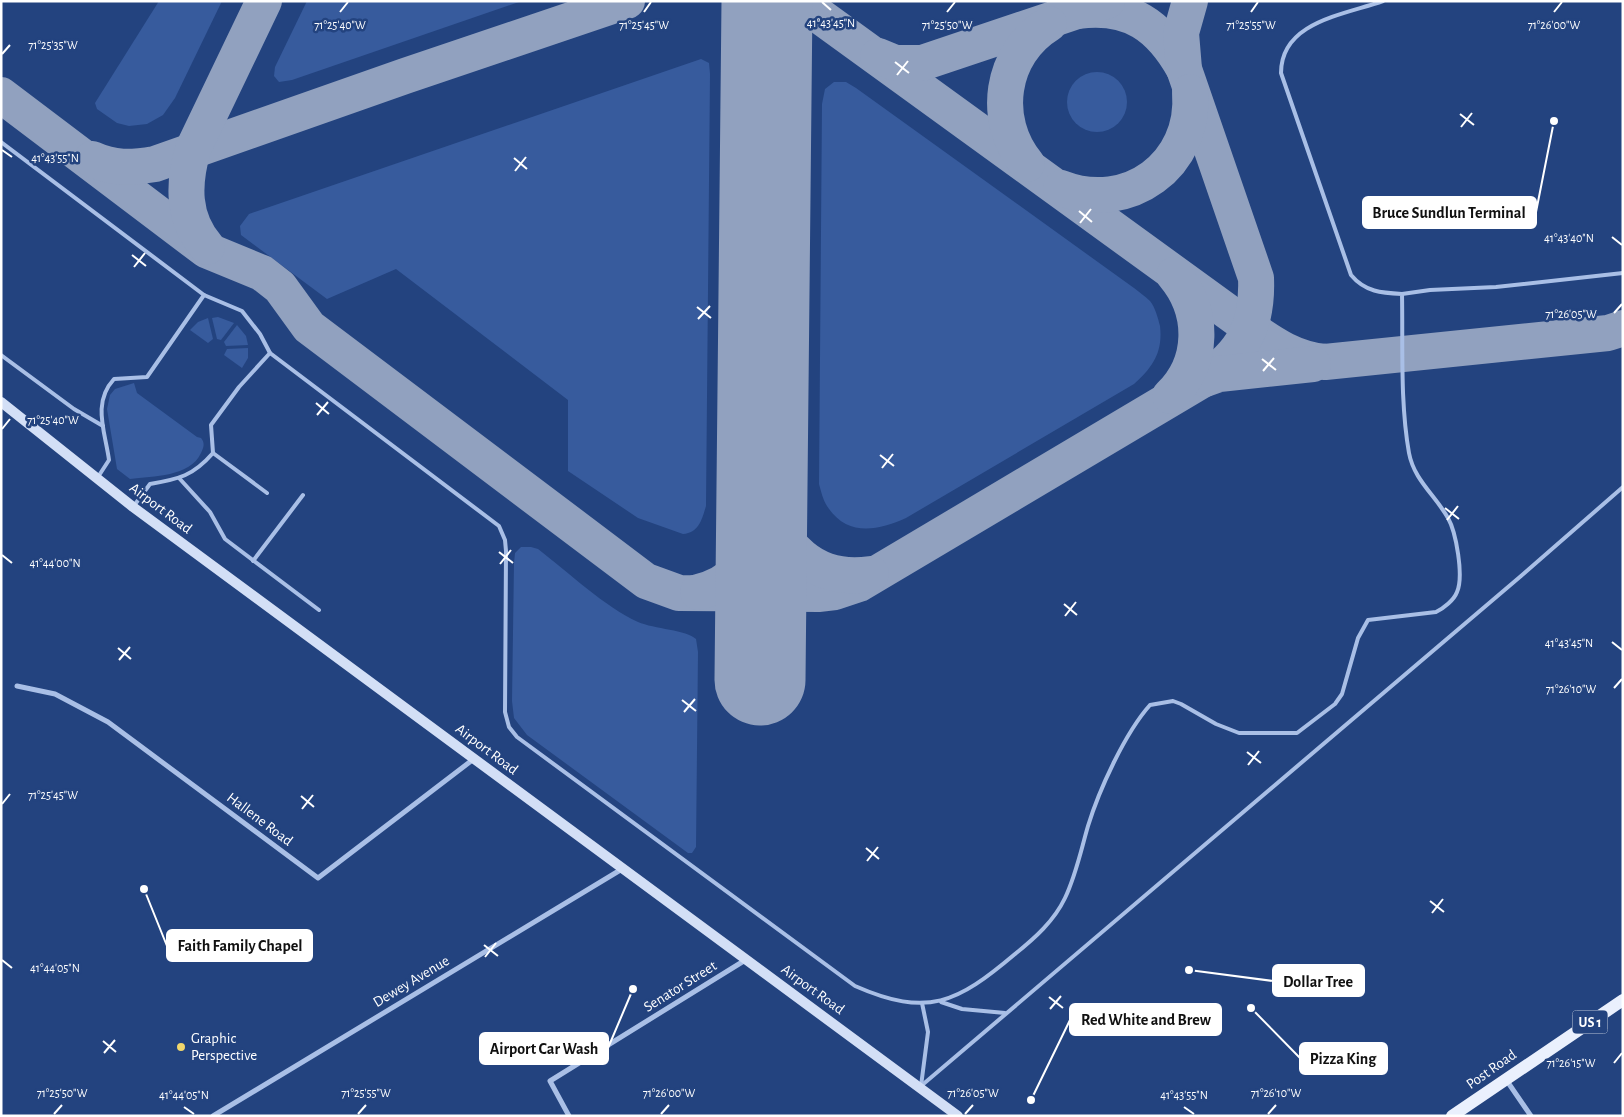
<svg xmlns="http://www.w3.org/2000/svg" width="1624" height="1117" font-family="'Alegreya Sans',sans-serif">
  <rect width="100%" height="100%" fill="#23437f"/>
  <g fill="#375b9d">
    <path d="M159,1H222L175,98L163,115L147,124L129,126L117,123L97,109L95,103Z"/>
    <path d="M307,1H522L292,80L279,82L274,76L275,67Z"/>
    <path d="M701,59L709,63L710,74L706,506C702,519 699,533 683,534L638,518L568,471V400L396,269L327,299L241,235L240,226L249,214Z"/>
    <circle cx="1097" cy="102" r="30"/>
    <path d="M834,82H846L856,88L1134,288C1139,292 1145,296 1150,301C1155,307 1158,318 1160,326C1163,352 1153,367 1134,384L906,518C877,531 847,537 827,506C823,500 821,491 819,484L822,104L825,89Z"/>
    <path d="M218,317L234,323L221,340L217,339L212,318Z"/>
    <path d="M208,318L213,339L208,343L190,330L198,322Z"/>
    <path d="M237,325L246,336L248,345L226,346L224,342Z"/>
    <path d="M248,348V358L242,368L224,355L227,349Z"/>
    <path d="M134,383L137,393L197,437L201,438C205,443 204,447 201,453C190,477 153,476 130,479L117,469L107,409L110,395L115,389Z"/>
    <path d="M521,547H531L538,549C568,572 605,607 638,622C654,629 687,630 696,639L698,652L696,847L692,853H688L527,735L514,718L512,701L514,563L515,553Z"/>
  </g>
  <g fill="none" stroke-linecap="round" stroke-linejoin="round">
    <g stroke="#91a1bf" stroke-width="36">
      <path d="M799,1L1250,328C1274,345 1295,359 1325,362L1608,333L1623,328"/>
      <path d="M1078,11C1130,4 1160,26 1184,69"/>
      <path d="M878,56L895,63H922L1107,1"/>
      <path d="M1,95L206,250L262,273L280,287L309,327L646,581L679,593L818,594L835,592L859,584L1204,379C1243,354 1258,325 1256,278L1184,69L1181,33L1190,1"/>
      <path d="M92,159C114,169 131,168 155,164L405,76L627,1"/>
      <path d="M1027,164C991,120 1000,54 1049,24"/>
      <path d="M1061,188C1128,214 1196,165 1190,92"/>
      <path d="M207,247C182,218 183,184 193,149L264,1"/>
      <path d="M1205,379L1219,374L1313,364"/>
      <path d="M1170,396C1204,363 1205,312 1174,275"/>
      <path d="M761,497C784,545 811,583 871,574"/>
      <path d="M698,592C735,584 750,559 761,525"/>
    </g>
    <path stroke="#91a1bf" stroke-width="91" d="M760,680L767,1"/>
    <g stroke="#a9bfe6" stroke-width="4">
      <path d="M1,142L204,295L242,311L260,334L270,353L499,526L505,540L506,551L505,712L509,727L517,737L855,986C928,1018 957,1003 1015,954C1035,938 1054,921 1065,898C1076,875 1081,850 1088,826C1099,790 1125,733 1150,705L1173,701L1181,704L1216,724L1239,733H1297L1335,704L1342,694L1358,638L1368,620L1436,612C1444,608 1454,600 1457,592C1464,576 1456,532 1448,518C1435,495 1414,480 1409,453C1400,402 1403,347 1402,294C1382,293 1365,292 1351,275L1281,73C1281,22 1343,15 1383,1"/>
      <path d="M1402,294L1430,290L1496,287L1623,273"/>
      <path d="M1,355L74,409L103,426"/>
      <path d="M213,453L267,493"/>
      <path d="M98,477L109,460C105,431 92,403 114,379L147,377L204,295"/>
      <path d="M179,478L210,512L225,539L319,610"/>
      <path d="M133,507L150,484C179,479 193,476 213,453L211,425L239,387L270,353"/>
      <path d="M253,561L303,495"/>
      <path d="M941,1002L962,1009L1005,1013"/>
      <path d="M921,1086L1521,576L1623,487"/>
      <path d="M921,1086L928,1032L922,1003"/>
    </g>
    <g stroke="#a9bfe6" stroke-width="5">
      <path d="M17,686L55,694L108,722L318,878L475,758"/>
      <path d="M1507,1081L1531,1116"/>
      <path d="M213,1116L622,869"/>
      <path d="M569,1116L550,1081L747,959"/>
    </g>
    <path stroke="#d3dff6" stroke-width="10" d="M1,402L133,507L958,1116"/>
    <path stroke="#eaf0fd" stroke-width="12" d="M1452,1116L1623,1000"/>
  </g>
  <path fill="none" stroke="#fff" stroke-width="2" d="M822,2L831,10M340,12L348,2M644,12L651,2M947,12L955,2M1251,12L1258,2M1554,12L1562,2M2,54L10,45M895,62L909,73M897,75L908,61M1460,114L1474,125M1461,127L1472,113M2,150L12,157M514,158L527,169M515,171L526,157M1079,211L1092,222M1080,223L1091,209M1612,237L1622,245M132,255L146,266M134,267L145,253M697,307L711,318M1614,313L1622,304M698,319L710,306M1262,359L1276,370M1263,371L1274,358M316,403L329,414M317,415L328,402M2,429L10,419M880,455L894,466M882,468L893,454M1445,508L1459,519M1447,520L1458,506M499,552L513,563M2,555L12,563M500,564L511,550M1064,604L1077,615M1065,616L1076,602M1612,642L1622,650M118,648L131,659M119,660L130,647M1614,688L1622,679M682,700L696,711M684,712L695,699M1247,752L1261,763M1248,765L1259,751M301,796L314,807M2,804L10,794M302,809L313,795M866,848L879,859M867,861L878,847M1430,901L1444,912M1432,913L1443,899M484,945L498,956M485,957L496,943M2,960L12,968M1049,997L1063,1008M1050,1009L1061,996M103,1041L116,1052M104,1053L115,1040M1614,1063L1622,1053M184,1107L194,1114M1184,1107L1194,1114M54,1114L62,1105M358,1114L366,1105M661,1114L669,1105M965,1114L973,1105M1268,1114L1276,1105"/>
  <circle fill="#f1d76c" stroke="#23437f" stroke-width="2" cx="181" cy="1047" r="5"/>
  <g text-anchor="middle" stroke-width="5" stroke-linejoin="round" paint-order="stroke">
    <rect fill="#23437f" stroke="#bdc7d9" stroke-width="1" x="1572.5" y="1010.5" width="35" height="23" rx="4"/>
    <g font-size="14" font-weight="bold" fill="#fff">
      <text x="1590" y="1027">US 1</text>
    </g>
    <g font-size="15" fill="#fff" stroke="#23437f">
      <text transform="translate(161 508) rotate(37)" y="5">Airport Road</text>
      <text transform="translate(487 749) rotate(37)" y="5">Airport Road</text>
      <text transform="translate(260 819) rotate(37)" y="5">Hallene Road</text>
      <text transform="translate(411 981) rotate(-31)" y="5">Dewey Avenue</text>
      <text transform="translate(680 986) rotate(-32)" y="5">Senator Street</text>
      <text transform="translate(813 989) rotate(36)" y="5">Airport Road</text>
      <text transform="translate(1491 1069) rotate(-35)" y="5">Post Road</text>
    </g>
    <g font-size="15" fill="#fff" stroke="#23437f" text-anchor="start">
      <text x="191" y="1043">Graphic<tspan x="191" dy="17">Perspective</tspan></text>
    </g>
  </g>
  <g font-size="12" text-anchor="middle" fill="#fff" stroke="#23437f" stroke-width="5" stroke-linejoin="round" paint-order="stroke">
    <text x="831" y="27">41°43'45"N</text>
    <text x="340" y="29">71°25'40"W</text>
    <text x="644" y="29">71°25'45"W</text>
    <text x="947" y="29">71°25'50"W</text>
    <text x="1251" y="29">71°25'55"W</text>
    <text x="1554" y="29">71°26'00"W</text>
    <text x="53" y="49">71°25'35"W</text>
    <text x="55" y="162">41°43'55"N</text>
    <text x="1569" y="242">41°43'40"N</text>
    <text x="1571" y="318">71°26'05"W</text>
    <text x="53" y="424">71°25'40"W</text>
    <text x="55" y="567">41°44'00"N</text>
    <text x="1569" y="647">41°43'45"N</text>
    <text x="1571" y="693">71°26'10"W</text>
    <text x="53" y="799">71°25'45"W</text>
    <text x="55" y="972">41°44'05"N</text>
    <text x="1571" y="1067">71°26'15"W</text>
    <text x="62" y="1097">71°25'50"W</text>
    <text x="366" y="1097">71°25'55"W</text>
    <text x="669" y="1097">71°26'00"W</text>
    <text x="973" y="1097">71°26'05"W</text>
    <text x="1276" y="1097">71°26'10"W</text>
    <text x="184" y="1099">41°44'05"N</text>
    <text x="1184" y="1099">41°43'55"N</text>
  </g>
  <path fill="none" stroke="#fff" stroke-width="2" d="M1554 121L1536 212M144 889L167 946M1189 970L1273 981M1031 1100L1070 1020M633 989L608 1048M1251 1008L1300 1058"/>
  <g fill="#fff" stroke="#23437f" stroke-width="2">
    <circle cx="1554" cy="121" r="5"/>
    <circle cx="144" cy="889" r="5"/>
    <circle cx="1189" cy="970" r="5"/>
    <circle cx="1031" cy="1100" r="5"/>
    <circle cx="633" cy="989" r="5"/>
    <circle cx="1251" cy="1008" r="5"/>
  </g>
  <g fill="#fff" stroke="#fff" stroke-width="2">
    <rect x="1363" y="197" width="173" height="31" rx="5"/>
    <rect x="167" y="930" width="145" height="31" rx="5"/>
    <rect x="1273" y="965" width="91" height="31" rx="5"/>
    <rect x="1070" y="1004" width="151" height="31" rx="5"/>
    <rect x="480" y="1033" width="128" height="31" rx="5"/>
    <rect x="1300" y="1043" width="87" height="31" rx="5"/>
  </g>
  <g font-size="16" text-anchor="middle" font-weight="bold" fill="#111">
    <text x="1449" y="218">Bruce Sundlun Terminal</text>
    <text x="240" y="951">Faith Family Chapel</text>
    <text x="1318" y="987">Dollar Tree</text>
    <text x="1146" y="1025">Red White and Brew</text>
    <text x="544" y="1054">Airport Car Wash</text>
    <text x="1343" y="1064">Pizza King</text>
  </g>
  <rect width="1624" height="1117" fill="none" stroke="#ffffff" stroke-width="5"/>
</svg>
